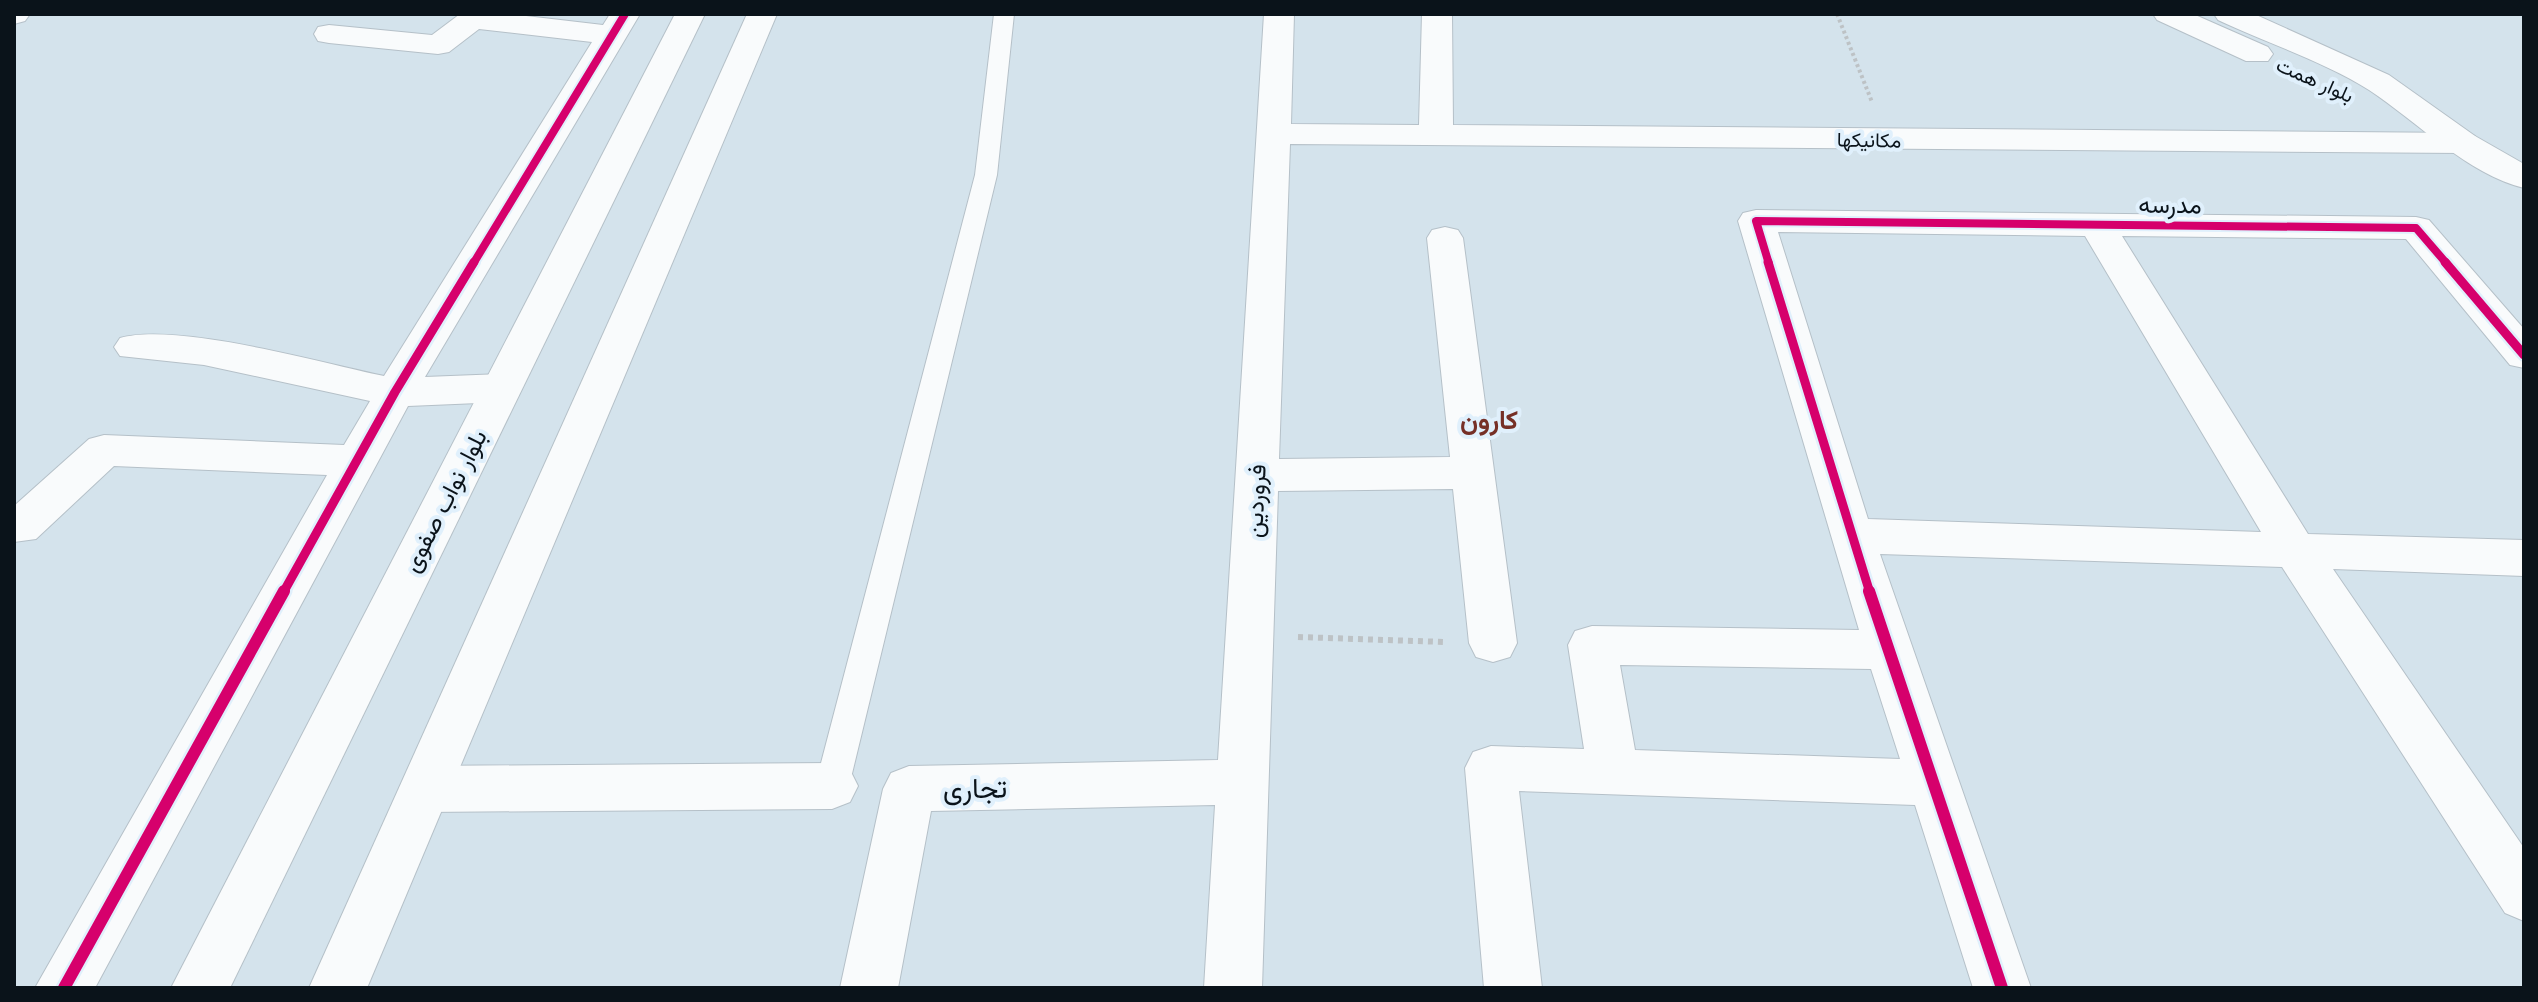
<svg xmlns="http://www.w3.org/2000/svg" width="2538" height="1002" font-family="'PT Sans',Vazirmatn,sans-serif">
  <rect width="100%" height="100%" fill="#d4e3ec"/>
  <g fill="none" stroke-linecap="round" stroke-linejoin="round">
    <g stroke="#b5c0c8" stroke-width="2">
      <path id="lane" d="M994,14H1014L997,175L849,786L844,796L832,801L820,796L815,786L975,175Z"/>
    </g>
    <g stroke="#b5c0c8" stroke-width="2">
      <g id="street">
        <path d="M14,14H30L25,21L14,24Z"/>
        <path d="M460,14H509L603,25L610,14H640L425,377L502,374L516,378L522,388L516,398L502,402L408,406L95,988H35L327,475L114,466L36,539L14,542V506L89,439L104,435L344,445L370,401L204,365L120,356L114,347L120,338C177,322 322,363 384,376L592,42L479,29L449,52L438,54L329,43L318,41L314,34L318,27L329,25L432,35Z"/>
        <path d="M1264,14H1294L1291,124L1419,125L1422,14H1452L1453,125L2463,133L2475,136L2480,143L2475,150L2463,153L1290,144L1279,459L1450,457L1427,238L1432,230L1445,227L1458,230L1463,238L1517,643L1510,657L1493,662L1476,657L1469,643L1453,489L1278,491L1262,988H1204L1215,805L931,811L898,988H840L883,789L891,773L909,766L1218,760Z"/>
        <path d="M1756,210L2416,217L2429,220L2524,329V368L2510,365L2406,239L2122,236L2308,534L2524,540V576L2333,569L2524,848V921L2505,913L2282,567L1880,554L2031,988H1973L1915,805L1519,791L1542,988H1484L1465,768L1473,752L1491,746L1584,749L1568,645L1575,631L1592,626L1859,630L1738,221L1743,213ZM1778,232L2085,236L2261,532L1868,519ZM1620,665L1871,669L1900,759L1635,750Z"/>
        <path d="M832,763L850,770L858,786L850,802L832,809L425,812L407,805L399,789L407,773L425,766Z"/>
      </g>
    </g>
    <g stroke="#b5c0c8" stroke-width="2">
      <g id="secondary">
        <path d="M2153,14H2193L2268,47L2273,54L2268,61H2246L2157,20Z"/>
        <path d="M2214,14H2254L2389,75L2475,136L2524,164V188C2469,175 2416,121 2369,90C2327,63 2265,42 2218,20Z"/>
      </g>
    </g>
    <g stroke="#b5c0c8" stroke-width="2">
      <g id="primary">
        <path d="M675,14H705L230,988H171Z"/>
        <path d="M747,14H777L367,988H309Z"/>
      </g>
    </g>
    <path stroke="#bdc2c5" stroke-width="4" stroke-dasharray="3 3" stroke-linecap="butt" d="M1837,14L1872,102"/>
    <path stroke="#bdc2c5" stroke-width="6" stroke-dasharray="5 5" stroke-linecap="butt" d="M1298,637L1444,642"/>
    <use href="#lane" fill="#f9fbfc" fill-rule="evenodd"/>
    <use href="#street" fill="#f9fbfc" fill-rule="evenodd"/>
    <use href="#secondary" fill="#f9fbfc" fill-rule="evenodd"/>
    <use href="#primary" fill="#f9fbfc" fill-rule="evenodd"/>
    <g stroke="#e0f0fc" stroke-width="12">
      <g id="cycleway-far2">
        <path d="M473,264L625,14"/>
        <path d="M1769,264L1756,221L2416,228L2447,264"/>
      </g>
    </g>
    <g stroke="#e0f0fc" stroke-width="14">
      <g id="cycleway-far1">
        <path d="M1768,262L1870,593"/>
        <path d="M2445,262L2524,355"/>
        <path d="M283,593L395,392L474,262"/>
      </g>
    </g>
    <g stroke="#e0f0fc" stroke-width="17">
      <g id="cycleway">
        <path d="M1869,591L2002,988"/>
        <path d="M64,988L284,591"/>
      </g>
    </g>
    <use href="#cycleway-far2" stroke="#d6006c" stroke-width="8"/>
    <use href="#cycleway-far1" stroke="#d6006c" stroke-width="9"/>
    <use href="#cycleway" stroke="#d6006c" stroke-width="12"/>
  </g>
  <g text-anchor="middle" stroke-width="8" stroke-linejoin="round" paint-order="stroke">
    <g font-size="20" fill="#0a131a" stroke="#e0f0fc">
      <text transform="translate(2315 80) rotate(24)" y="7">بلوار همت</text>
      <text transform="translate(1869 140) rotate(1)" y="7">مکانیکها</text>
    </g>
    <g font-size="24" fill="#0a131a" stroke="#e0f0fc">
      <text transform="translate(2170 205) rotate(1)" y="8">مدرسه</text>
      <text transform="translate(445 501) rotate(-63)" y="8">بلوار نواب صفوی</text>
      <text transform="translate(1256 501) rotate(-87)" y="8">فروردین</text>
    </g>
    <g font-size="26" font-weight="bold" fill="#763027" stroke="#e0f0fc">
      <text x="1489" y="429">کارون</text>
    </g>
    <g font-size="28" fill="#0a131a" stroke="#e0f0fc">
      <text transform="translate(975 788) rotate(-1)" y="10">تجاری</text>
    </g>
  </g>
  <rect width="2538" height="1002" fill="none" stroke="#0a131a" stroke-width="32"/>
</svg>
